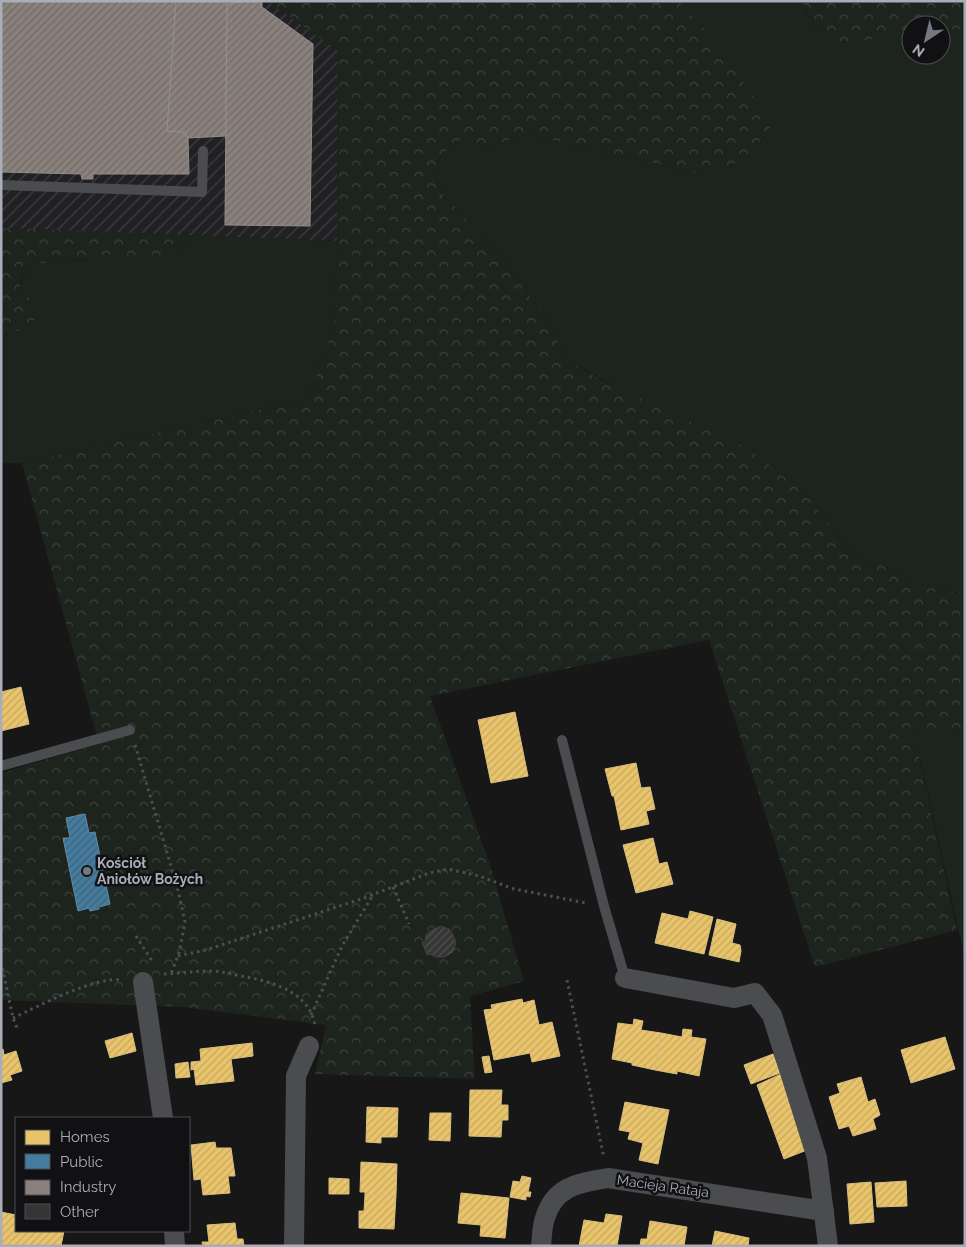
<svg xmlns="http://www.w3.org/2000/svg" width="966" height="1247" font-family="Raleway,sans-serif">
  <defs>
    <pattern id="industrial-furrows" width="10" height="10" patternUnits="userSpaceOnUse" patternTransform="scale(1.25)"><rect width="10" height="10" fill="#212123"/><path d="M-1 1l2-2M0 10L10 0M9 11l2-2" fill="none" stroke="#3e3f41"/></pattern>
    <pattern id="forest-crowns" width="20" height="18" patternUnits="userSpaceOnUse" patternTransform="scale(1.25)"><rect width="20" height="18" fill="#1d241e"/><path d="M2 6a3 3 0 1 1 6 0M12 15a3 3 0 1 1 6 0" fill="none" stroke="#3b413d"/></pattern>
    <pattern id="homes-hatch" width="6" height="6" patternUnits="userSpaceOnUse" patternTransform="scale(1.25)"><rect width="6" height="6" fill="#e9c46a"/><path d="M-1 1l2-2M0 6l6-6M5 7l2-2" fill="none" stroke="#c4a760"/></pattern>
    <pattern id="public-hatch" width="6" height="6" patternUnits="userSpaceOnUse" patternTransform="scale(1.25)"><rect width="6" height="6" fill="#457b9d"/><path d="M-1 1l2-2M0 6l6-6M5 7l2-2" fill="none" stroke="#3e6279"/></pattern>
    <pattern id="industry-hatch" width="6" height="6" patternUnits="userSpaceOnUse" patternTransform="scale(1.25)"><rect width="6" height="6" fill="#8a817c"/><path d="M-1 1l2-2M0 6l6-6M5 7l2-2" fill="none" stroke="#706a67"/></pattern>
    <pattern id="building-hatch" width="6" height="6" patternUnits="userSpaceOnUse" patternTransform="scale(1.25)"><rect width="6" height="6" fill="#353536"/><path d="M-1 1l2-2M0 6l6-6M5 7l2-2" fill="none" stroke="#4f5051"/></pattern>
  </defs>
  <rect width="100%" height="100%" fill="#171717"/>
  <path fill="url(#industrial-furrows)" d="M1,1H268L338,51L337,241L1,228Z"/>
  <g fill="#1d241e">
    <path d="M678,1H802C808,21 823,37 844,43L911,32V55H941V30L965,29V589L958,593L926,587L897,571L851,554L807,495L566,359L548,321L492,246L442,194L435,174L437,163L442,155L464,136L477,143L492,146L526,134L701,174L743,156L765,137Z"/>
    <path d="M192,235L337,241L334,327L308,399L22,463H1V337L7,336L33,302C16,287 18,281 33,264L178,251Z"/>
    <path d="M965,729V959L914,732Z"/>
  </g>
  <g fill="url(#forest-crowns)">
    <path d="M268,1H678L713,38L771,123V126C761,143 743,161 724,169C717,172 708,172 701,174L526,134L492,146L477,143L464,137L442,155L437,163L435,174L442,194L492,246L548,321L566,359L603,381L747,448L807,495L851,554L897,571L926,587L958,593L965,589V729L914,733L957,930L815,967L709,640L430,696L490,865L524,981L470,996L475,1079L315,1074L326,1025L184,1007L1,1000V773L99,744L22,463L308,399L334,327L337,241L338,51Z"/>
    <path d="M802,1H965V29L941,30V25H911V32C896,35 853,44 841,42C822,38 808,18 802,1Z"/>
    <path d="M1,228L192,235C183,246 175,255 161,261L84,259L33,264C9,289 23,287 37,308L36,318L22,329L1,337Z"/>
  </g>
  <g fill="url(#homes-hatch)" stroke="#d6bd81">
    <path d="M21,687L29,724L1,731V692Z"/>
    <path d="M515,712L528,776L491,783L478,720Z"/>
    <path d="M636,763L641,788L650,787L655,809L646,811L649,824L621,830L614,796H612L605,769Z"/>
    <path d="M653,838L659,864L667,862L673,884L636,893L623,845Z"/>
    <path d="M690,911L713,917L704,954L655,943L662,913L688,919Z"/>
    <path d="M717,919L736,924L732,943L740,945L741,951L739,962L709,955Z"/>
    <path d="M522,999L523,1003L534,1000L539,1025L552,1022L560,1056L532,1062L530,1053L494,1060L484,1010L492,1009L491,1005Z"/>
    <path d="M634,1019L643,1021L641,1030L661,1033L655,1070L632,1065V1063L612,1059L618,1023L633,1025Z"/>
    <path d="M683,1029L692,1030L691,1037L706,1039L699,1076L677,1071V1074L655,1070L661,1033L682,1037Z"/>
    <path d="M132,1033L136,1051L110,1058L105,1041Z"/>
    <path d="M945,1037L955,1069L911,1083L901,1050Z"/>
    <path d="M252,1043L253,1056L231,1059L234,1081L196,1085L194,1069L191,1070V1062L201,1061L200,1049Z"/>
    <path d="M3,1049L4,1055L16,1051L22,1071L10,1075L12,1080L1,1083V1050Z"/>
    <path d="M773,1054L780,1073L751,1084L744,1065Z"/>
    <path d="M489,1056L492,1072L485,1073L482,1057Z"/>
    <path d="M188,1062L190,1077L176,1078L175,1064Z"/>
    <path d="M781,1074L807,1150L784,1159L757,1085Z"/>
    <path d="M861,1077L868,1102L875,1099L880,1115L873,1119L876,1129L853,1136L849,1126L839,1129L829,1097L840,1093L837,1084Z"/>
    <path d="M470,1090H502L501,1105H508V1120H502L501,1137L469,1136Z"/>
    <path d="M625,1102L669,1110L658,1164L639,1160L643,1143L628,1139L630,1132L619,1130Z"/>
    <path d="M367,1107L398,1108L397,1137H381V1143L366,1142Z"/>
    <path d="M430,1113H451L450,1141L429,1140Z"/>
    <path d="M215,1142L216,1148H231L235,1176H228L230,1193L203,1195L201,1179L194,1180L191,1145Z"/>
    <path d="M361,1162L397,1164L396,1195H365V1192H360Z"/>
    <path d="M522,1176L531,1178L528,1192H531L530,1197L526,1196V1200L510,1197L513,1181L520,1182Z"/>
    <path d="M329,1178L349,1179V1194H329Z"/>
    <path d="M906,1181L907,1206L877,1207L875,1183Z"/>
    <path d="M871,1182L874,1222L850,1224L847,1184Z"/>
    <path d="M461,1193L509,1198L505,1238L480,1236L481,1225L458,1223Z"/>
    <path d="M365,1195H396L394,1229L359,1228V1211H364Z"/>
    <path d="M1,1212L16,1215V1231H64L61,1246H1Z"/>
    <path d="M606,1214L622,1216L617,1246H579L584,1220L604,1223Z"/>
    <path d="M650,1221L687,1227L684,1246H640L641,1239H647Z"/>
    <path d="M235,1223L237,1239H243L244,1246H203L202,1242H209L207,1225Z"/>
    <path d="M715,1231L749,1238L748,1246H712Z"/>
  </g>
  <path fill="url(#public-hatch)" stroke="#638aa5" d="M85,814L89,833L95,832L110,904L99,907V909L90,911L89,908L78,911L63,838H70L66,818Z"/>
  <g fill="url(#industry-hatch)" stroke="#938e8e">
    <path d="M1,1H176L167,131L184,132L188,138L189,174H93V179H82L81,174L1,172Z"/>
    <path d="M176,1H242L227,5L226,136L188,138L184,132L167,131Z"/>
    <path d="M242,1H262V7L313,44L310,226L225,225L227,5Z"/>
  </g>
  <path fill="url(#building-hatch)" stroke="#3f4043" d="M441,926L449,929L452,933L456,942L454,950L450,954L444,957H436L430,954L427,955L422,942H425L426,935L430,931Z"/>
  <g fill="none" stroke-linecap="round" stroke-linejoin="round">
    <g stroke="#4d4e52" stroke-width="3" stroke-dasharray="2.5 4" stroke-linecap="butt">
      <path d="M135,745L177,886L185,922L179,953L171,974"/>
      <path d="M393,887L409,924"/>
      <path d="M136,936L152,961"/>
      <path d="M178,956L206,950L364,898L429,873L448,869L479,876L514,889L586,903"/>
      <path d="M1,962L13,1018L17,1028"/>
      <path d="M164,974C181,973 197,971 214,971C223,972 232,974 241,976C270,981 310,991 315,1026"/>
      <path d="M567,980L604,1158"/>
      <path d="M311,1015L342,946L373,895"/>
      <path d="M13,1018C39,1006 95,976 122,980"/>
    </g>
    <g stroke="#4b4c50" stroke-width="10">
      <path d="M1,185L202,192L203,151"/>
      <path d="M562,740L604,906L625,978"/>
      <path d="M1,766L130,730"/>
    </g>
    <g stroke="#4b4c50" stroke-width="20">
      <path d="M625,978L734,998L755,993L772,1015L817,1158L828,1246"/>
      <path d="M143,982L163,1118"/>
      <path d="M174,1231L175,1246"/>
      <path d="M294,1246L296,1076L309,1046"/>
      <path d="M541,1246C542,1237 542,1226 545,1218C555,1185 580,1183 608,1178L824,1211"/>
    </g>
  </g>
  <circle fill="#757880" stroke="#111113" stroke-width="2" cx="87" cy="871" r="5"/>
  <g text-anchor="middle" stroke-width="5" stroke-linejoin="round" paint-order="stroke">
    <g font-size="14" font-weight="bold" fill="#a8adb8" stroke="#111113" text-anchor="start">
      <text x="97" y="868">Kościół<tspan x="97" dy="16">Aniołów Bożych</tspan></text>
    </g>
    <g font-size="14" fill="#a8adb8" stroke="#111113">
      <text transform="translate(663 1186) rotate(8)" y="5">Macieja Rataja</text>
    </g>
  </g>
  <rect width="966" height="1247" fill="none" stroke="#a8adb8" stroke-width="5"/>
  <rect x="15" y="1117" width="175" height="115" fill="#111113" stroke="#4d4f55"/>
  <rect x="25" y="1130" width="25" height="15" fill="#e9c46a" stroke="#4d4f55"/>
  <text x="60" y="1142" font-size="15" fill="#a8adb8">Homes</text>
  <rect x="25" y="1154" width="25" height="15" fill="#457b9d" stroke="#4d4f55"/>
  <text x="60" y="1167" font-size="15" fill="#a8adb8">Public</text>
  <rect x="25" y="1180" width="25" height="15" fill="#8a817c" stroke="#4d4f55"/>
  <text x="60" y="1192" font-size="15" fill="#a8adb8">Industry</text>
  <rect x="25" y="1204" width="25" height="15" fill="#353536" stroke="#4d4f55"/>
  <text x="60" y="1217" font-size="15" fill="#a8adb8">Other</text>
  <g transform="translate(926 40) rotate(215)"><circle r="24" fill="#111113" stroke="#4d4f55"/>
  <path d="M0-4L9 19L0 12L-9 19Z" fill="#757880"/>
  <text y="-8" font-size="14" font-weight="bold" text-anchor="middle" fill="#a8adb8">N</text>
  </g>
</svg>
